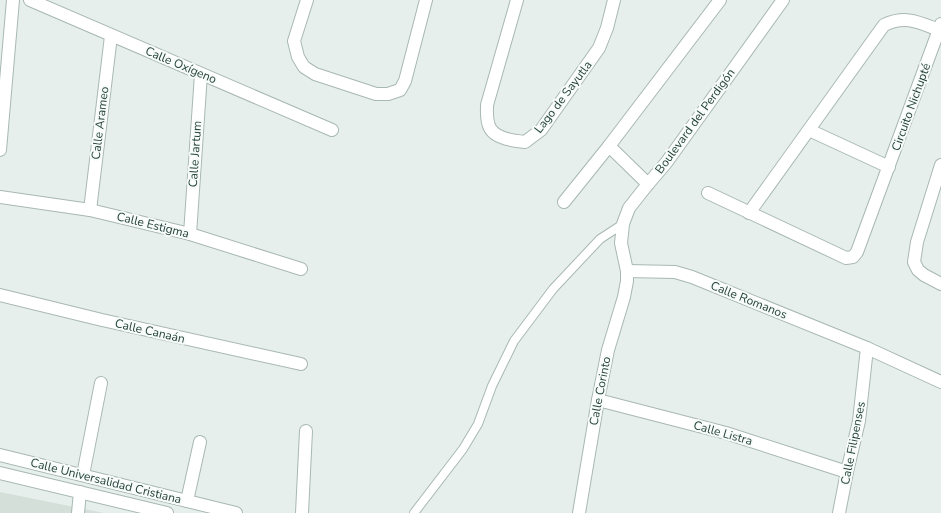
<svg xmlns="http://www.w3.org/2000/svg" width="941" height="513" font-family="'Nunito Sans',sans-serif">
  <rect width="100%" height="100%" fill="#e6efeb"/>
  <path fill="#d4dfda" d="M0,492L104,513H0Z"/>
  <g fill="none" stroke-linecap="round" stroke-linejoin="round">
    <g stroke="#a8b8b2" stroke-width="10">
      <path id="service" d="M414,513L463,449L478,424L492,386L514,341L553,289L600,239L623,224"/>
    </g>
    <g stroke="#a8b8b2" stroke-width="14">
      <g id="minor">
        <path d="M30,0L332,130"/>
        <path d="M307,0L294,41L298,57L304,67L315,74L376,94H388L400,90L405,81L426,0"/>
        <path d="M517,0L487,105C487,112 486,121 490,128C495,138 514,141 525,142L541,130L599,48L607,28L614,0"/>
        <path d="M809,130L889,167"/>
        <path d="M609,146L648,184L666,163L783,0"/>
        <path d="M0,150L13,0"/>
        <path d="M941,165L917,242L914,262L918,270L924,275L941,284"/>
        <path d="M708,193L846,258L853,257L857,252L941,24"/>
        <path d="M0,197L90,210L190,234L301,269"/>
        <path d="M564,202L609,146L720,0"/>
        <path d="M90,210L111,36"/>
        <path d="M749,213L884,25C906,15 918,22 939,30L941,31"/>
        <path d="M190,234L201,74"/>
        <path d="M627,271L675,272L692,277L867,348L941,382"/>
        <path d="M0,295L102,320L301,364"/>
        <path d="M598,400L726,433L847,472"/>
        <path d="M0,455L236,513"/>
        <path d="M0,473L167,513"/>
        <path d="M83,475L101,383"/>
        <path d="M187,501L200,442"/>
        <path d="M78,513L80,492"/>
        <path d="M302,513L306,431"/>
        <path d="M579,513L598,400L608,350L624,297L627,281V271L621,243L623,224L629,208L648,184"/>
        <path d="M839,513L847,472L859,421L867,348"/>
      </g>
    </g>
    <use href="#service" stroke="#fff" stroke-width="8"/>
    <use href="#minor" stroke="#fff" stroke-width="12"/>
  </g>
  <g text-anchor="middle" stroke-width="4" stroke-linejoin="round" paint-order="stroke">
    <g font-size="12" fill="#24423a" stroke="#f7fbf9">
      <text transform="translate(181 65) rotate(23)" y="4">Calle Oxígeno</text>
      <text transform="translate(563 97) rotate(-53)" y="4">Lago de Sayutla</text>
      <text transform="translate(911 107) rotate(-70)" y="4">Circuito Nichupté</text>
      <text transform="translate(695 121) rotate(-54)" y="4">Boulevard del Perdigón</text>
      <text transform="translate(100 123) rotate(-83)" y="4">Calle Arameo</text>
      <text transform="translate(195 154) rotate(-86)" y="4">Calle Jartum</text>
      <text transform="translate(153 225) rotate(14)" y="4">Calle Estigma</text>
      <text transform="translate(749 300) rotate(22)" y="4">Calle Romanos</text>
      <text transform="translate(150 331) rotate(13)" y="4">Calle Canaán</text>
      <text transform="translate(600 391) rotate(-79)" y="4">Calle Corinto</text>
      <text transform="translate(723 433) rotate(16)" y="4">Calle Listra</text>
      <text transform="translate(853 443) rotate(-79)" y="4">Calle Filipenses</text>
      <text transform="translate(106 481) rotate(14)" y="4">Calle Universalidad Cristiana</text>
    </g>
  </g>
</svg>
